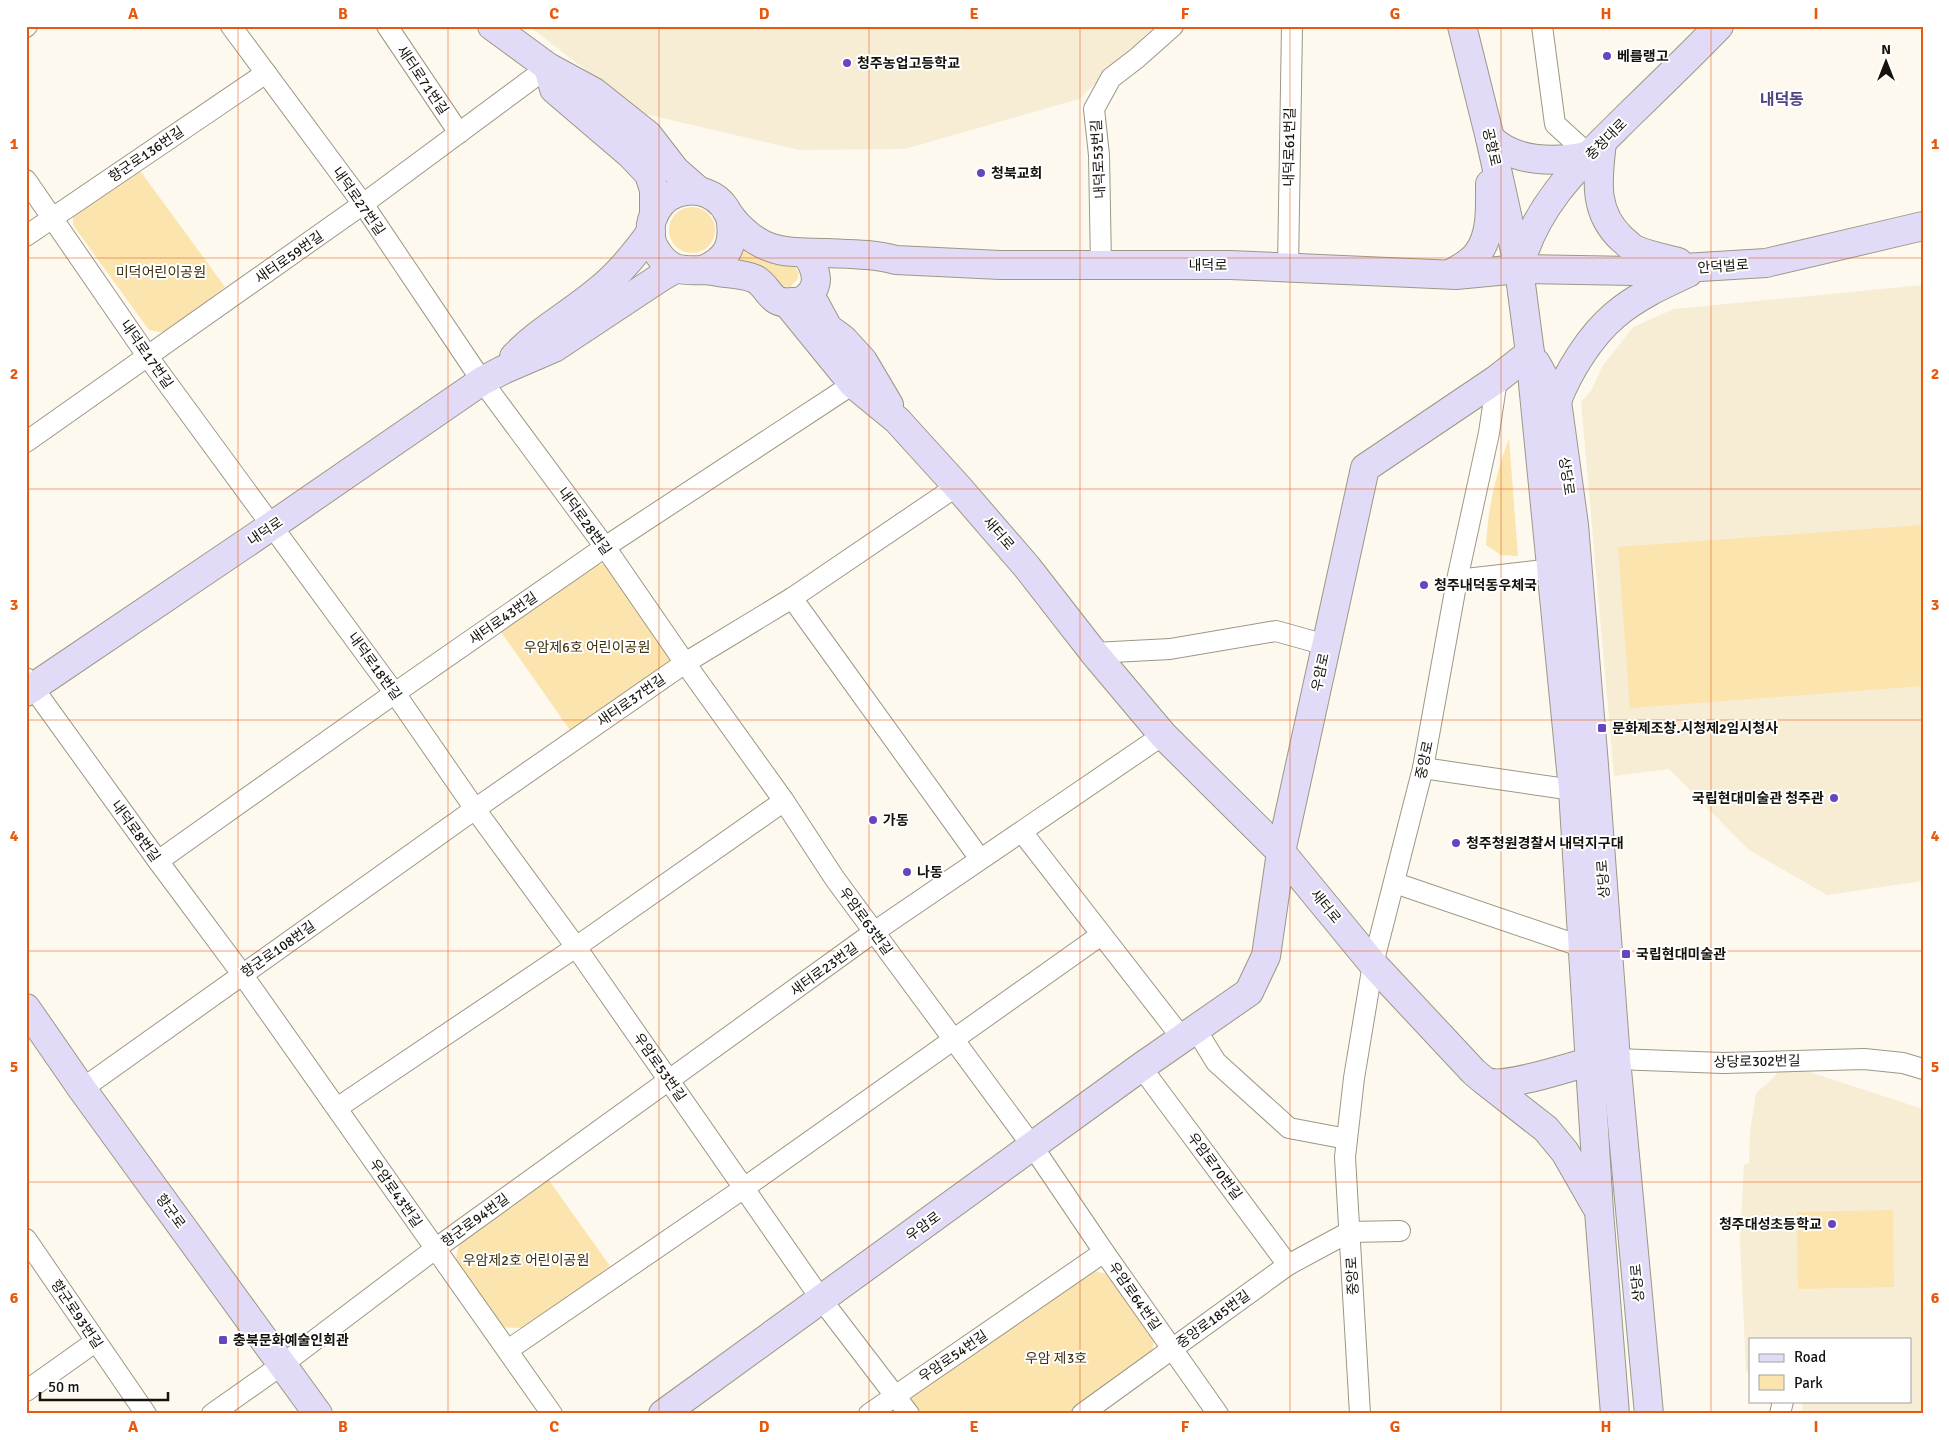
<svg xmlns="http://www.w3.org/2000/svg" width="1949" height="1440" font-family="Signika,'Noto Sans KR',sans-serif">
  <rect width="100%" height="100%" fill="#fef9ef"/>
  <g fill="#f7ecd4">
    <path d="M529,26H1154V27L1079,99L905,149L799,150L641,113Z"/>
    <path d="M1923,285V881L1827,895L1749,850L1669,769L1614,776L1581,402L1591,391L1602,367L1633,327L1674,309Z"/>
    <path d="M1785,1064L1923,1109V1414H1801L1803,1401H1910V1339H1750V1372L1746,1371L1740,1240L1744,1165L1749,1163L1750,1131L1756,1093L1770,1081Z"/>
  </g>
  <g fill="#fbe4ad">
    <path d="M138,168L225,287L166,333L149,330L73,225V211Z"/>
    <circle cx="692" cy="230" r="23"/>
    <path d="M741,242L795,267L799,273L797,280L790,287L780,286L731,264Z"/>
    <path d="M1509,438L1518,556L1501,555L1486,545C1488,507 1496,474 1509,438Z"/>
    <path d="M1921,525L1923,548V686L1630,708L1618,547Z"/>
    <path d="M605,564L669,653L670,669L574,736L499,629L590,565Z"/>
    <path d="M548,1179L610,1266L525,1328L497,1327L455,1263L460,1240Z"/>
    <path d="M1893,1210L1894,1287L1798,1289L1797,1212Z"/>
    <path d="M1091,1270L1111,1275L1155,1336L1151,1357L1067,1414H919L911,1404L912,1391Z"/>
  </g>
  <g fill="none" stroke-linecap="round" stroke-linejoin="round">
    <g stroke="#9d9786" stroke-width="22">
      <g id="street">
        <path d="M231,26L363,204L482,381L605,547L685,663L784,801L835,879L1033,1147L1104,1252L1218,1414"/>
        <path d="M387,26L459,133"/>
        <path d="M1542,26L1555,124L1589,155"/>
        <path d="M26,27L27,26"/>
        <path d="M26,180L148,357L401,702L475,809L576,947L821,1299L909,1414"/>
        <path d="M26,236L266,73"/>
        <path d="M1101,265L1099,155L1094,109L1111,78L1137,58L1173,26"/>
        <path d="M1288,268L1292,26"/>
        <path d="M26,442L363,204L548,67"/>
        <path d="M1457,580L1552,569"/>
        <path d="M792,598L980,859"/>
        <path d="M1094,653L1170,649L1276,631L1326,645"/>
        <path d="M26,678L158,861L242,974L552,1414"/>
        <path d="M1423,768L1573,790"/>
        <path d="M1022,832L1182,1038"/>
        <path d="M158,861L395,693L605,547L853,384"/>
        <path d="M1395,883L1583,947"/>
        <path d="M1195,1028L1216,1062L1289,1128L1347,1139"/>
        <path d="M1604,1060L1616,1059L1723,1063L1864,1059L1903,1063L1923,1069"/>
        <path d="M1141,1067L1288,1265"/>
        <path d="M82,1089L475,809L685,663L792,598L957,486"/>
        <path d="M337,1108L576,947L784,801"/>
        <path d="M26,1239L146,1414"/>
        <path d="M508,1350L744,1188L1101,935"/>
        <path d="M26,1391L95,1342"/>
        <path d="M212,1414L283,1364L435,1249L874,932L1163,735"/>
        <path d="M869,1414L1104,1252"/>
        <path d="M1082,1414L1288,1265L1349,1232L1400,1231"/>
        <path d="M1360,1414L1345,1157L1354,1078L1373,964L1423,768L1457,580L1489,433L1497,379"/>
        <path d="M1780,1414L1783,1401"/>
      </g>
    </g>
    <g stroke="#9d9786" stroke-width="30">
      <g id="secondary">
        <path d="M492,26L548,67L594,92L648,135L675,170L699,191"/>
        <path d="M1462,26L1490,138L1519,269L1530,353L1573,790L1599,1211L1615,1414"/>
        <path d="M548,67L554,89L630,154L649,174L654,190V213"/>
        <path d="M1490,138C1514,163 1557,163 1589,155"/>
        <path d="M1602,142C1598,178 1592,211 1622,239C1626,242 1629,246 1634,249C1647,255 1663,258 1678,262"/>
        <path d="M804,253C812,261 815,268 816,279C816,287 811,294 806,298C801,302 797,302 791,302C769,305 770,287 755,279C747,275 735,274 725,273C718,272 710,270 703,270C683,271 669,271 657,252C650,243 649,230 652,220C656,208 665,197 677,193C693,188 710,191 722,204C725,207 727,212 730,216C740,230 756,243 772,248C789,254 810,252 828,253C851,254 874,254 896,260L1000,265H1230L1456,275L1519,269L1634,271L1766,263L1923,226"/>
        <path d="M1519,269C1535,203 1584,160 1630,114C1660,85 1690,56 1719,26"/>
        <path d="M703,270C729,259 735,243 730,216"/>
        <path d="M1450,274C1459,269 1472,262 1478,253C1492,234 1490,206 1490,184"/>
        <path d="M787,303L853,384L897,420L957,486L1027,567L1094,653L1163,735L1281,852L1373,964L1473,1071C1476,1074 1481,1078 1485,1081C1503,1090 1568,1067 1589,1062"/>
        <path d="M815,304L828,328L843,339L863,361L889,405"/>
        <path d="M514,357C539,330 571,314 599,290C620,273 636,253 651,232"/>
        <path d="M1536,363L1557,401L1574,525L1594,765L1616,1059L1649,1414"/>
        <path d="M1557,401C1568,372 1590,336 1615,315C1636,297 1662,285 1688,273"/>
        <path d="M26,692L273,525L482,381L503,370L554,348L661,277L675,269"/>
        <path d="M26,1008L82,1089L318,1414"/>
        <path d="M1486,1082L1546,1129L1565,1152L1596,1206"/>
        <path d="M663,1414L1141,1067L1249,992L1266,956L1281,852L1365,468L1497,379L1530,353"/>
      </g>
    </g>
    <use href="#street" stroke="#fff" stroke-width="20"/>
    <use href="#secondary" stroke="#e1dbf8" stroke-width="28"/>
  </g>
  <path fill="none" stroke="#e8590c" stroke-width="1" stroke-opacity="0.55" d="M238,26V1414M448,26V1414M659,26V1414M869,26V1414M1080,26V1414M1290,26V1414M1501,26V1414M1711,26V1414M26,258H1923M26,489H1923M26,720H1923M26,951H1923M26,1182H1923"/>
  <g fill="#6844bd" stroke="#fff" stroke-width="2">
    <circle cx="1607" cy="56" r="5"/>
    <circle cx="847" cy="63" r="5"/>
    <circle cx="981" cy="173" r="5"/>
    <circle cx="1424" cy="585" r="5"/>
    <rect x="1597" y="723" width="10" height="10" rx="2.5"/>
    <circle cx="1834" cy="798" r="5"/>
    <circle cx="873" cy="820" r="5"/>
    <circle cx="1456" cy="843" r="5"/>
    <circle cx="907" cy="872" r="5"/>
    <rect x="1621" y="949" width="10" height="10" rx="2.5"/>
    <circle cx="1832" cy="1224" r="5"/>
    <rect x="218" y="1335" width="10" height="10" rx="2.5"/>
  </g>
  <g text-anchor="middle" stroke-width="4" stroke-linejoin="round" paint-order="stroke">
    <g font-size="14" font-weight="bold" fill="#16130d" stroke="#fff" text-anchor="start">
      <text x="1617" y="61">베를랭고</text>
      <text x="857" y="68">청주농업고등학교</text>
      <text x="991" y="178">청북교회</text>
      <text x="1434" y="590">청주내덕동우체국</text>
      <text x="1612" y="733">문화제조창.시청제2임시청사</text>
      <text x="1824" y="803" text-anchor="end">국립현대미술관 청주관</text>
      <text x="883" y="825">가동</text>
      <text x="1466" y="848">청주청원경찰서 내덕지구대</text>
      <text x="917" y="877">나동</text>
      <text x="1636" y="959">국립현대미술관</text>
      <text x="1822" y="1229" text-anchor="end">청주대성초등학교</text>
      <text x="233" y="1345">충북문화예술인회관</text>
    </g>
    <g font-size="14" fill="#16130d" stroke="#fff">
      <text transform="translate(423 80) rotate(56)" y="5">새터로71번길</text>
      <text transform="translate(1606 139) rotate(-45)" y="5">충청대로</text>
      <text transform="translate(1289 147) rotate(-89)" y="5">내덕로61번길</text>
      <text transform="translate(1492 147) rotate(77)" y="5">공항로</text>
      <text transform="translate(146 154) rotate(-34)" y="5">향군로136번길</text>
      <text transform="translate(1098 159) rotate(-93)" y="5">내덕로53번길</text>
      <text transform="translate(359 201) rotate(55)" y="5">내덕로27번길</text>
      <text transform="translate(289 257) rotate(-35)" y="5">새터로59번길</text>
      <text x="1208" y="270">내덕로</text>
      <text transform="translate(1723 266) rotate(-4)" y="5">안덕벌로</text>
      <text transform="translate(147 354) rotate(55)" y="5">내덕로17번길</text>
      <text transform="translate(1567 476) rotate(82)" y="5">상당로</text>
      <text transform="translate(585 521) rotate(54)" y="5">내덕로28번길</text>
      <text transform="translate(265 531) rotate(-34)" y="5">내덕로</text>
      <text transform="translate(999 533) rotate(49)" y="5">새터로</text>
      <text transform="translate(503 618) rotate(-35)" y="5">새터로43번길</text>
      <text transform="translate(375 666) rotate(54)" y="5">내덕로18번길</text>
      <text transform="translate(1320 672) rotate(-78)" y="5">우암로</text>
      <text transform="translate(631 700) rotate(-35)" y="5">새터로37번길</text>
      <text transform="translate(1424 760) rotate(-78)" y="5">중앙로</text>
      <text transform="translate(136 831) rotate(54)" y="5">내덕로8번길</text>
      <text transform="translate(1603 879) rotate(-94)" y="5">상당로</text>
      <text transform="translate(1326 906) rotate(51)" y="5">새터로</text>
      <text transform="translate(866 921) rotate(54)" y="5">우암로63번길</text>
      <text transform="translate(278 949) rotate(-35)" y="5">향군로108번길</text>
      <text transform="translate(824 969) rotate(-36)" y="5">새터로23번길</text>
      <text transform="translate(1757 1061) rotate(-1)" y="5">상당로302번길</text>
      <text transform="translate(660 1067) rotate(55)" y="5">우암로53번길</text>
      <text transform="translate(1215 1166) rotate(53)" y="5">우암로70번길</text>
      <text transform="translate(396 1193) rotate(55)" y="5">우암로43번길</text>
      <text transform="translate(171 1211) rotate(54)" y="5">향군로</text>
      <text transform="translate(475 1220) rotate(-36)" y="5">향군로94번길</text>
      <text transform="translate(923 1226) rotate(-36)" y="5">우암로</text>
      <text transform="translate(1352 1276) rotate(-93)" y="5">중앙로</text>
      <text transform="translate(1637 1283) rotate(-95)" y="5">상당로</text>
      <text transform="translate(1135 1296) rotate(55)" y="5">우암로64번길</text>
      <text transform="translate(77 1314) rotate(56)" y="5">향군로93번길</text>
      <text transform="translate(1213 1319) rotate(-36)" y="5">중앙로185번길</text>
      <text transform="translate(953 1356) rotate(-34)" y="5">우암로54번길</text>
    </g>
    <g font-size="14" fill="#3e300d" stroke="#fff">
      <text x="161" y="277">미덕어린이공원</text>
      <text x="587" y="652">우암제6호 어린이공원</text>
      <text x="526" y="1265">우암제2호 어린이공원</text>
      <text x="1056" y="1363">우암 제3호</text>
    </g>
    <g font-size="16" font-weight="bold" fill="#514380" stroke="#fff">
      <text x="1782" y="105">내덕동</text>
    </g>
  </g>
  <rect width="1949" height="1440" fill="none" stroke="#ffffff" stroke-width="55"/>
  <rect x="1749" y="1338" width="162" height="65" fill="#ffffff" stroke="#a2a19e"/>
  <rect x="1759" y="1354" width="25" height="8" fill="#e1dbf8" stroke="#a2a19e"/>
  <text x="1794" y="1362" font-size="15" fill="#16130d">Road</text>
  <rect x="1759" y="1375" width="25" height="15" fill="#fbe4ad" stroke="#a2a19e"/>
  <text x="1794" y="1388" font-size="15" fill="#16130d">Park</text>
  <g transform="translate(1886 62)" stroke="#ffffff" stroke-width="4" paint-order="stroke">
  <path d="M0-4L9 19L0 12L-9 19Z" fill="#16130d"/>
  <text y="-8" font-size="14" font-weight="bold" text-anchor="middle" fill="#16130d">N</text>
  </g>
  <path d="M40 1392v8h128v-8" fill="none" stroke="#16130d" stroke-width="2.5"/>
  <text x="48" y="1392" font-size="15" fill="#16130d" stroke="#ffffff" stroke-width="4" paint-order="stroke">50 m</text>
  <rect x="28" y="28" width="1894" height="1384" fill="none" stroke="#e8590c" stroke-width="2"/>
  <g font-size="16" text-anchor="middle" font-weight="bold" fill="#e8590c">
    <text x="133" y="19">A</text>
    <text x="343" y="19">B</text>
    <text x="554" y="19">C</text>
    <text x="764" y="19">D</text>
    <text x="974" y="19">E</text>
    <text x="1185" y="19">F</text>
    <text x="1395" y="19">G</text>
    <text x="1606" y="19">H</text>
    <text x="1816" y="19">I</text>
    <text x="14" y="149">1</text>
    <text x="1935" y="149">1</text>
    <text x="14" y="379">2</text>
    <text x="1935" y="379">2</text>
    <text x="14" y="610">3</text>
    <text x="1935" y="610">3</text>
    <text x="14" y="841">4</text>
    <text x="1935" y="841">4</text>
    <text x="14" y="1072">5</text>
    <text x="1935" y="1072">5</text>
    <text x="14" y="1303">6</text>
    <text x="1935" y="1303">6</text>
    <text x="133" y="1432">A</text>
    <text x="343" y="1432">B</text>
    <text x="554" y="1432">C</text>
    <text x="764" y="1432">D</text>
    <text x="974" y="1432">E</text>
    <text x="1185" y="1432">F</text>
    <text x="1395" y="1432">G</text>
    <text x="1606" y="1432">H</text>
    <text x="1816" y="1432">I</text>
  </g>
</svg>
